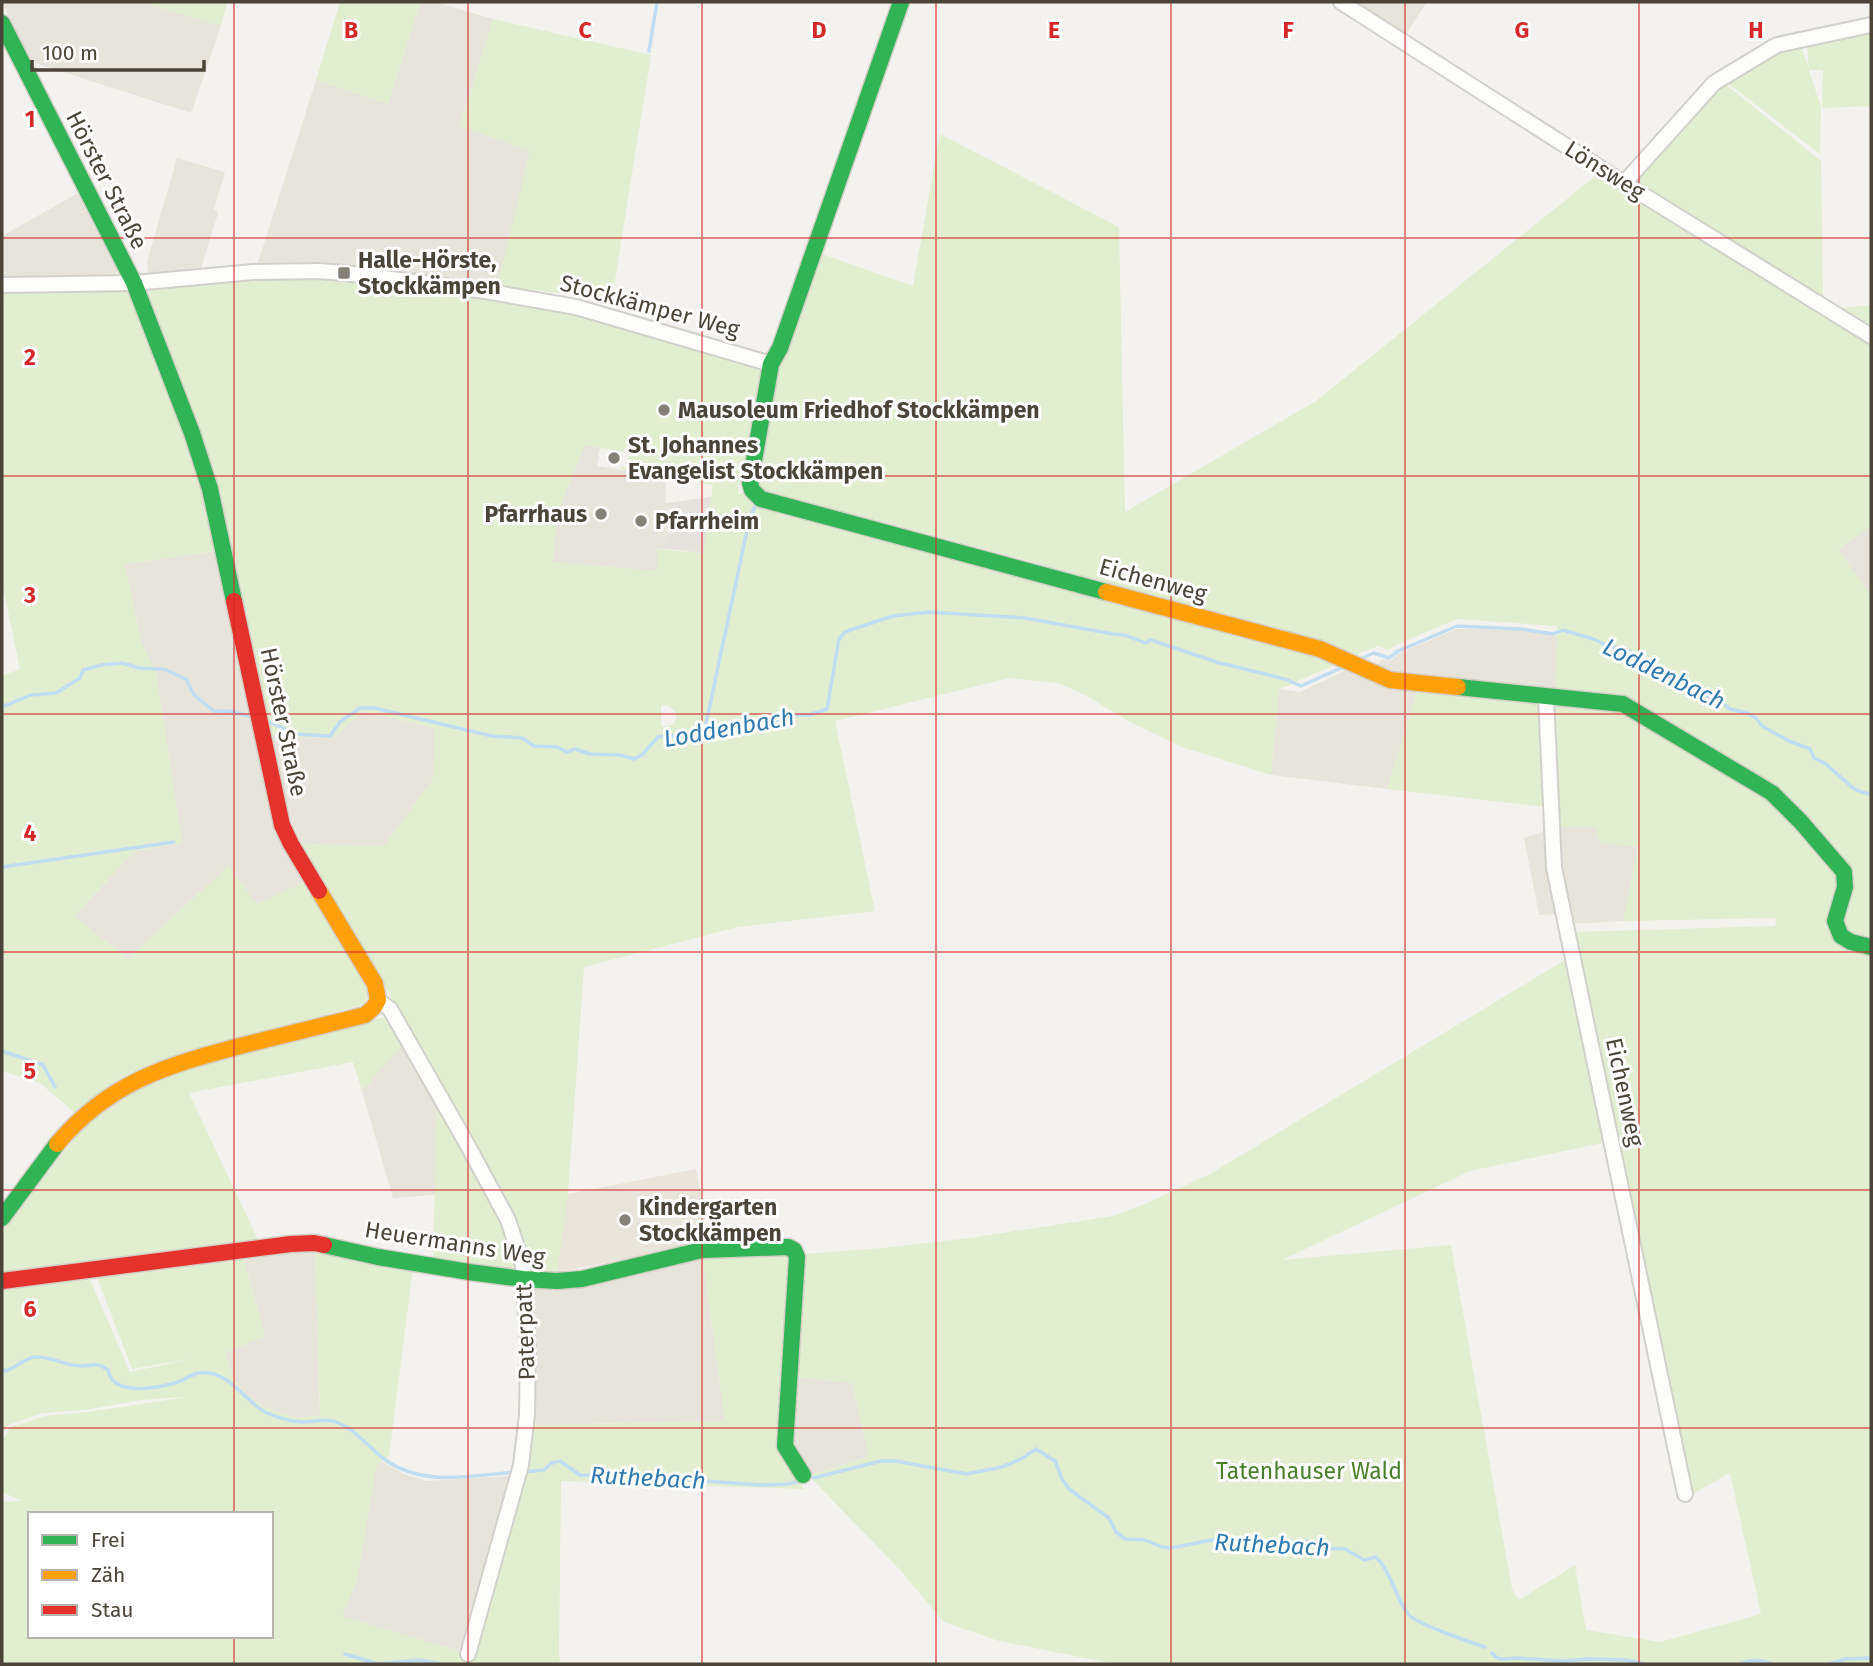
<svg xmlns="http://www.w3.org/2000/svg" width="1873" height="1666" font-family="'Fira Sans',sans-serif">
  <rect width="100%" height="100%" fill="#f4f2ee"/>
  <g fill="#e7e4dc">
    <path d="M2,2H142L221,26L191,113L32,62Z"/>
    <path d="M420,2H435L493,19L460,126L531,151L497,286L319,265L257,266L316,80L388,104Z"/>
    <path d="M1355,2H1427L1406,34Z"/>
    <path d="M177,158L225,172L214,209L218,213L200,271L148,274L147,262Z"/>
    <path d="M80,192L118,268L115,277L2,281V236Z"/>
    <path d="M585,445L600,448L597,466L631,471L650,470L665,472L667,549H657V571L552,562L557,513Z"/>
    <path d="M1871,526V597L1838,549Z"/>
    <path d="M216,551L305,882L257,905L227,867L128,959L74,916L135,851L182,843L156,673L141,642L125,564Z"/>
    <path d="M1457,629L1520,630L1557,636L1556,692L1421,679L1375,668L1382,659L1390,661L1401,652Z"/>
    <path d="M1350,668L1418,689L1387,789L1271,775L1279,689L1300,692Z"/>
    <path d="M363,711L435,728L433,779L384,846L302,844L292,823L269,736L333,738Z"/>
    <path d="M1557,827H1594L1602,842L1639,847L1623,921L1572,924L1570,913L1539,915L1524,838Z"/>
    <path d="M403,1044L437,1103L436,1195L393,1198L362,1091Z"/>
    <path d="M315,1249L320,1416L296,1418L269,1409L252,1399L235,1383L225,1353L265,1336L244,1260Z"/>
    <path d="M702,1253L725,1421L531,1425L532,1289Z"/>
    <path d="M796,1377L852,1383L869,1456L809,1476L792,1443Z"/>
    <path d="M381,1461L404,1474L426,1481L515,1476L459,1651L341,1616L357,1580L376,1467Z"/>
  </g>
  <path fill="#eae5da" d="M696,1169L710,1243L557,1272L547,1198Z"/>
  <g fill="#e1eecf" fill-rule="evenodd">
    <path d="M142,2H227L221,26Z"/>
    <path d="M340,2H420L388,104L316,80Z"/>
    <path d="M493,19L651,55L612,299L497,286L530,151L460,126Z"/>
    <path d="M1871,30V106L1822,108L1823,70H1809L1821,107L1820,154L1726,82L1777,49L1800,43L1809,69L1807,45Z"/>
    <path d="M1723,82L1821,161L1823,296L1632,179Z"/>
    <path d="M940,134L1119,227L1125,512L1316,401L1598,174L1871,343V526L1838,549L1871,597V1664H1115L999,1641L944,1622L901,1571L809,1476L869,1456L852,1383L796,1377L804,1254L883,1248L970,1238L1113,1216L1145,1204L1210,1174L1570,957L1607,1142L1470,1171L1282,1260L1451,1245L1512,1589L1519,1600L1575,1565L1586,1630L1660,1642L1761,1614L1730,1473L1692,1494L1619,1149L1576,932L1775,926L1777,918L1623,921L1638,847L1601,843L1594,827H1557L1555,773L1557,626L1457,619L1396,645L1388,650L1378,646L1350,657L1040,564L877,520L774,497L761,488L757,476L779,368L819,253L913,286Z"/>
    <path d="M320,276L571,311L755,365L762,371L741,483L738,485L739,494L744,493L1340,663L1279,689L1271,775L1182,747L1130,722L1087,696L1058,683L1009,678L835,721L875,911L738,927L584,967L568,1194L557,1272L533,1274L433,1260L437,1103L403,1045L362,1091L353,1062L189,1093L259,1242L2,1274V1232L67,1148L86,1125L107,1106L136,1087L186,1068L385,1017L394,1002L302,844L384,846L433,779L435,728L363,711L333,738L269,736L148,294L152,290L253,277ZM585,445L624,452V448L629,446L632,449V456L628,457L629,464L625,467L621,466V469L631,471L650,470L697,478L699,483L713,485L702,553L657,549V571L553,562L557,513ZM661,705L669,706L675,711C679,722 671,728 661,726Z"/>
    <path d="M129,290L183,432L202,490L216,551L125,564L141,642L156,672L182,843L135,851L74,916L128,959L228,866L257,904L305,882L369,991L365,1003L358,1006L182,1053L150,1064L125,1075L97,1094L75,1113L40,1083L2,1071V676L20,669L2,582V304L4,293Z"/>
    <path d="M1871,305V325L1843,308Z"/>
    <path d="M1418,689L1532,699L1540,710L1545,807L1387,789Z"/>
    <path d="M315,1249L413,1268L389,1456L381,1461L376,1468L357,1580L342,1616L459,1651L472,1657L527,1477L531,1425L725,1421L702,1253L786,1252L793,1260L786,1462L804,1489L561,1481L559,1656L561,1664H2V1502L22,1501L2,1492V1441L11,1427L45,1416L88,1412L187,1397L141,1400L85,1410L43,1413L8,1425L2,1435V1285L90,1280L130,1372L196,1358L132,1369L95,1272L239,1254L244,1260L265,1336L225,1353L235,1383L252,1399L269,1409L296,1418L320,1415ZM30,1514H271V1636H30Z"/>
  </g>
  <path fill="#e6e3df" d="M711,497L703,553L667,549L666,503Z"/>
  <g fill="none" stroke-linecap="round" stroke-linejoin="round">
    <g stroke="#c0ddf1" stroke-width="3.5">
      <path d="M649,51L657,2"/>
      <path d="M1362,658L1374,653L1389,658L1398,651L1457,626L1521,629L1553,634L1563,630L1596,640L1607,646L1625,649L1698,687L1708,698L1721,702L1730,709L1747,713L1756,718L1762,726L1789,741L1810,749L1814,758L1826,764L1854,789L1871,795"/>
      <path d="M2,707L31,695L56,693L80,678L83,670L102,665L122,663L139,668L163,669L186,679L194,695L214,711H229L252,717"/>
      <path d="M269,722L296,734L330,736L340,722L360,708H374L492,736L522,738L534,746L557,747L567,752L575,749L590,754L619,755L634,759L642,755L658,737L753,729L796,715H809L827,709L839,639L845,632L893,616L929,612L1025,618L1113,634L1125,635L1145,643L1151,640L1220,663L1285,679L1301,686L1343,667"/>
      <path d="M704,733L749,521L756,504"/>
      <path d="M2,867L174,842"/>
      <path d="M2,1051L43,1065L55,1087"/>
      <path d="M2,1368L5,1371C16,1369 23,1358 35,1357C51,1356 65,1366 81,1366C93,1366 95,1361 108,1370C112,1397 159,1388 178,1382C185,1379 191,1375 198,1373C202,1372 210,1373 214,1374C234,1380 247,1402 265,1412C275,1417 290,1421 301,1422C312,1423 322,1418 333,1421C354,1427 368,1447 384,1459C422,1487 471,1476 514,1472"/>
      <path d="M522,1472L544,1470L552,1463L560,1461L580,1475L664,1478L760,1485L788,1484L800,1481"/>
      <path d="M813,1478L881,1461H895L967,1474L1002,1467L1021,1459L1036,1449L1055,1461L1062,1479L1069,1489L1109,1518L1116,1532L1125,1539L1145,1540L1162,1547L1171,1548L1222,1538L1248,1547L1257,1548L1288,1542L1308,1541L1324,1548L1345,1549L1364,1560L1376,1557C1392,1573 1395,1598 1409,1615C1415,1623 1472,1643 1485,1647"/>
      <path d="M1492,1653L1496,1657L1501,1659L1518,1658L1564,1661L1588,1659L1626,1660L1645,1664"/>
      <path d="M345,1654L378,1664L419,1660L442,1664"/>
      <path d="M1739,1664C1752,1659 1759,1659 1773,1664"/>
      <path d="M1829,1664L1845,1659L1871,1658"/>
    </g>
    <g stroke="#d2d0cb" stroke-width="18">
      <g id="street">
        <path d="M1341,2L1624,183L1871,336"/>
        <path d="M1624,183L1714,83L1777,45L1871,25"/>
        <path d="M2,285L134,283L253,272L319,271L344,273L485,291L576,307L771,364"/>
        <path d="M1546,697L1554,868L1685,1494"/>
        <path d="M378,1000L390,1009L467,1144L508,1220L523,1265L528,1347L527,1415L521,1465L468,1654"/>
      </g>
    </g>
    <g stroke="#d3cfc5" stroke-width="19">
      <g id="fast">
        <path d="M901,2L780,348L771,364L750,483L752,490L761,499L1106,592"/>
        <path d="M2,23L134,283L192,433L210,489L234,601"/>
        <path d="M1458,687L1623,704L1772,793L1801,822L1844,872L1845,887L1835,921L1841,936L1851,942L1871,947"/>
        <path d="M2,1218L57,1144"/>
        <path d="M324,1245L378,1257L469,1272L523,1279L557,1281L582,1279L702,1250L788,1247L794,1250L797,1257L785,1446L803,1475"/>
      </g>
    </g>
    <g stroke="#d3cfc5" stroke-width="19">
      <g id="slow">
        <path d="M1106,592L1320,649L1390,680L1458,687"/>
        <path d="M57,1144C110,1081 168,1065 244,1045C285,1035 325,1025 365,1015L374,1007L378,1000L375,984L319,891"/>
      </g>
    </g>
    <g stroke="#d3cfc5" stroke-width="19">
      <g id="jam">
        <path d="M234,601L282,825L291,844L319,891"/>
        <path d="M2,1281L291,1244L314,1243L324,1245"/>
      </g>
    </g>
    <use href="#street" stroke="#fdfdfc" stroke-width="14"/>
    <use href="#fast" stroke="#30b455" stroke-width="16"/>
    <use href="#slow" stroke="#ff9f0a" stroke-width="16"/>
    <use href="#jam" stroke="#e5322d" stroke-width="16"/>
  </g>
  <path fill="none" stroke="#d62828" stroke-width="2" stroke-opacity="0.55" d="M234,2V1514M468,2V1664M702,2V1664M936,2V1664M1171,2V1664M1405,2V1664M1639,2V1664M2,238H1871M2,476H1871M2,714H1871M2,952H1871M2,1190H1871M2,1428H1871M234,1636V1664"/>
  <g fill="#868178" stroke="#fff" stroke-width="2.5">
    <rect x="337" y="266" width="14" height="14" rx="3.5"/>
    <circle cx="664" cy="410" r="7"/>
    <circle cx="614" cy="458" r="7"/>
    <circle cx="601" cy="514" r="7"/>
    <circle cx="641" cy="521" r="7"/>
    <circle cx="625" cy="1220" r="7"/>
  </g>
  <g text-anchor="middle" stroke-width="6" stroke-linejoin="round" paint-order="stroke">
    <g font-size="23" fill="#4b4439" stroke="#fff">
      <text transform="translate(1605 170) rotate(32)" y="8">Lönsweg</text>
      <text transform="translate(107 180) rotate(63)" y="8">Hörster Straße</text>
      <text transform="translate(650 306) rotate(15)" y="8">Stockkämper Weg</text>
      <text transform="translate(1153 580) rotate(15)" y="8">Eichenweg</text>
      <text transform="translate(284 722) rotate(78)" y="8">Hörster Straße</text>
      <text transform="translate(1625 1092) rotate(78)" y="8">Eichenweg</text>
      <text transform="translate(455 1243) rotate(9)" y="8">Heuermanns Weg</text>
      <text transform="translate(525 1332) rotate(-92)" y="8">Paterpatt</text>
    </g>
    <g font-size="23" font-weight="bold" fill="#4b4439" stroke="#fff" text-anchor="start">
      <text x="358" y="268">Halle-Hörste,<tspan x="358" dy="26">Stockkämpen</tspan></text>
      <text x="678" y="418">Mausoleum Friedhof Stockkämpen</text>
      <text x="628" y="453">St. Johannes<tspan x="628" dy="26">Evangelist Stockkämpen</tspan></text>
      <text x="587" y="522" text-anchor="end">Pfarrhaus</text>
      <text x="655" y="529">Pfarrheim</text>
      <text x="639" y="1215">Kindergarten<tspan x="639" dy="26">Stockkämpen</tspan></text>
    </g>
    <g font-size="23" fill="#4a7f2a" stroke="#fff">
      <text x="1309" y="1479">Tatenhauser Wald</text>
    </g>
    <g font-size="24" font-style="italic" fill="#2e7ab2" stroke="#fff">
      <text transform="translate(1664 674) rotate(26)" y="8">Loddenbach</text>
      <text transform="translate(729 728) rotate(-10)" y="8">Loddenbach</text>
      <text transform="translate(648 1478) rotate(3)" y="8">Ruthebach</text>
      <text transform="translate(1272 1545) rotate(3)" y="8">Ruthebach</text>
    </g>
  </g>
  <g font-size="23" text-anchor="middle" font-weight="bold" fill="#d62828" stroke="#fff" stroke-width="6" stroke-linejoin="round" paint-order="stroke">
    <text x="351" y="38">B</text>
    <text x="585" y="38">C</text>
    <text x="819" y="38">D</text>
    <text x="1054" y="38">E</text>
    <text x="1288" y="38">F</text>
    <text x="1522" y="38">G</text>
    <text x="1756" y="38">H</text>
    <text x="30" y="127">1</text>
    <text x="30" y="365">2</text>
    <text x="30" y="603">3</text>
    <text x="30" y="841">4</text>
    <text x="30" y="1079">5</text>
    <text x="30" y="1317">6</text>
  </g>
  <rect width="1873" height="1666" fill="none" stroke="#4b4439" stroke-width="7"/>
  <rect x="28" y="1512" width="245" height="126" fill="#ffffff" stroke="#b7b4b0" stroke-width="2"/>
  <rect x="42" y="1535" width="35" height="10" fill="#30b455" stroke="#b7b4b0" stroke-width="2"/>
  <text x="91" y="1547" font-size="21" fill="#4b4439">Frei</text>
  <rect x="42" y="1570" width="35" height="10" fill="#ff9f0a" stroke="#b7b4b0" stroke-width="2"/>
  <text x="91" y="1582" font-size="21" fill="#4b4439">Zäh</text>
  <rect x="42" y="1605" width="35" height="10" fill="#e5322d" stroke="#b7b4b0" stroke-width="2"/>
  <text x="91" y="1617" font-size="21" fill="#4b4439">Stau</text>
  <path d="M32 60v10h172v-10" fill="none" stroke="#4b4439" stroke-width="3.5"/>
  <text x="42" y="60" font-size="21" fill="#4b4439" stroke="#ffffff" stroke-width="5" paint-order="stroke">100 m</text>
</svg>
